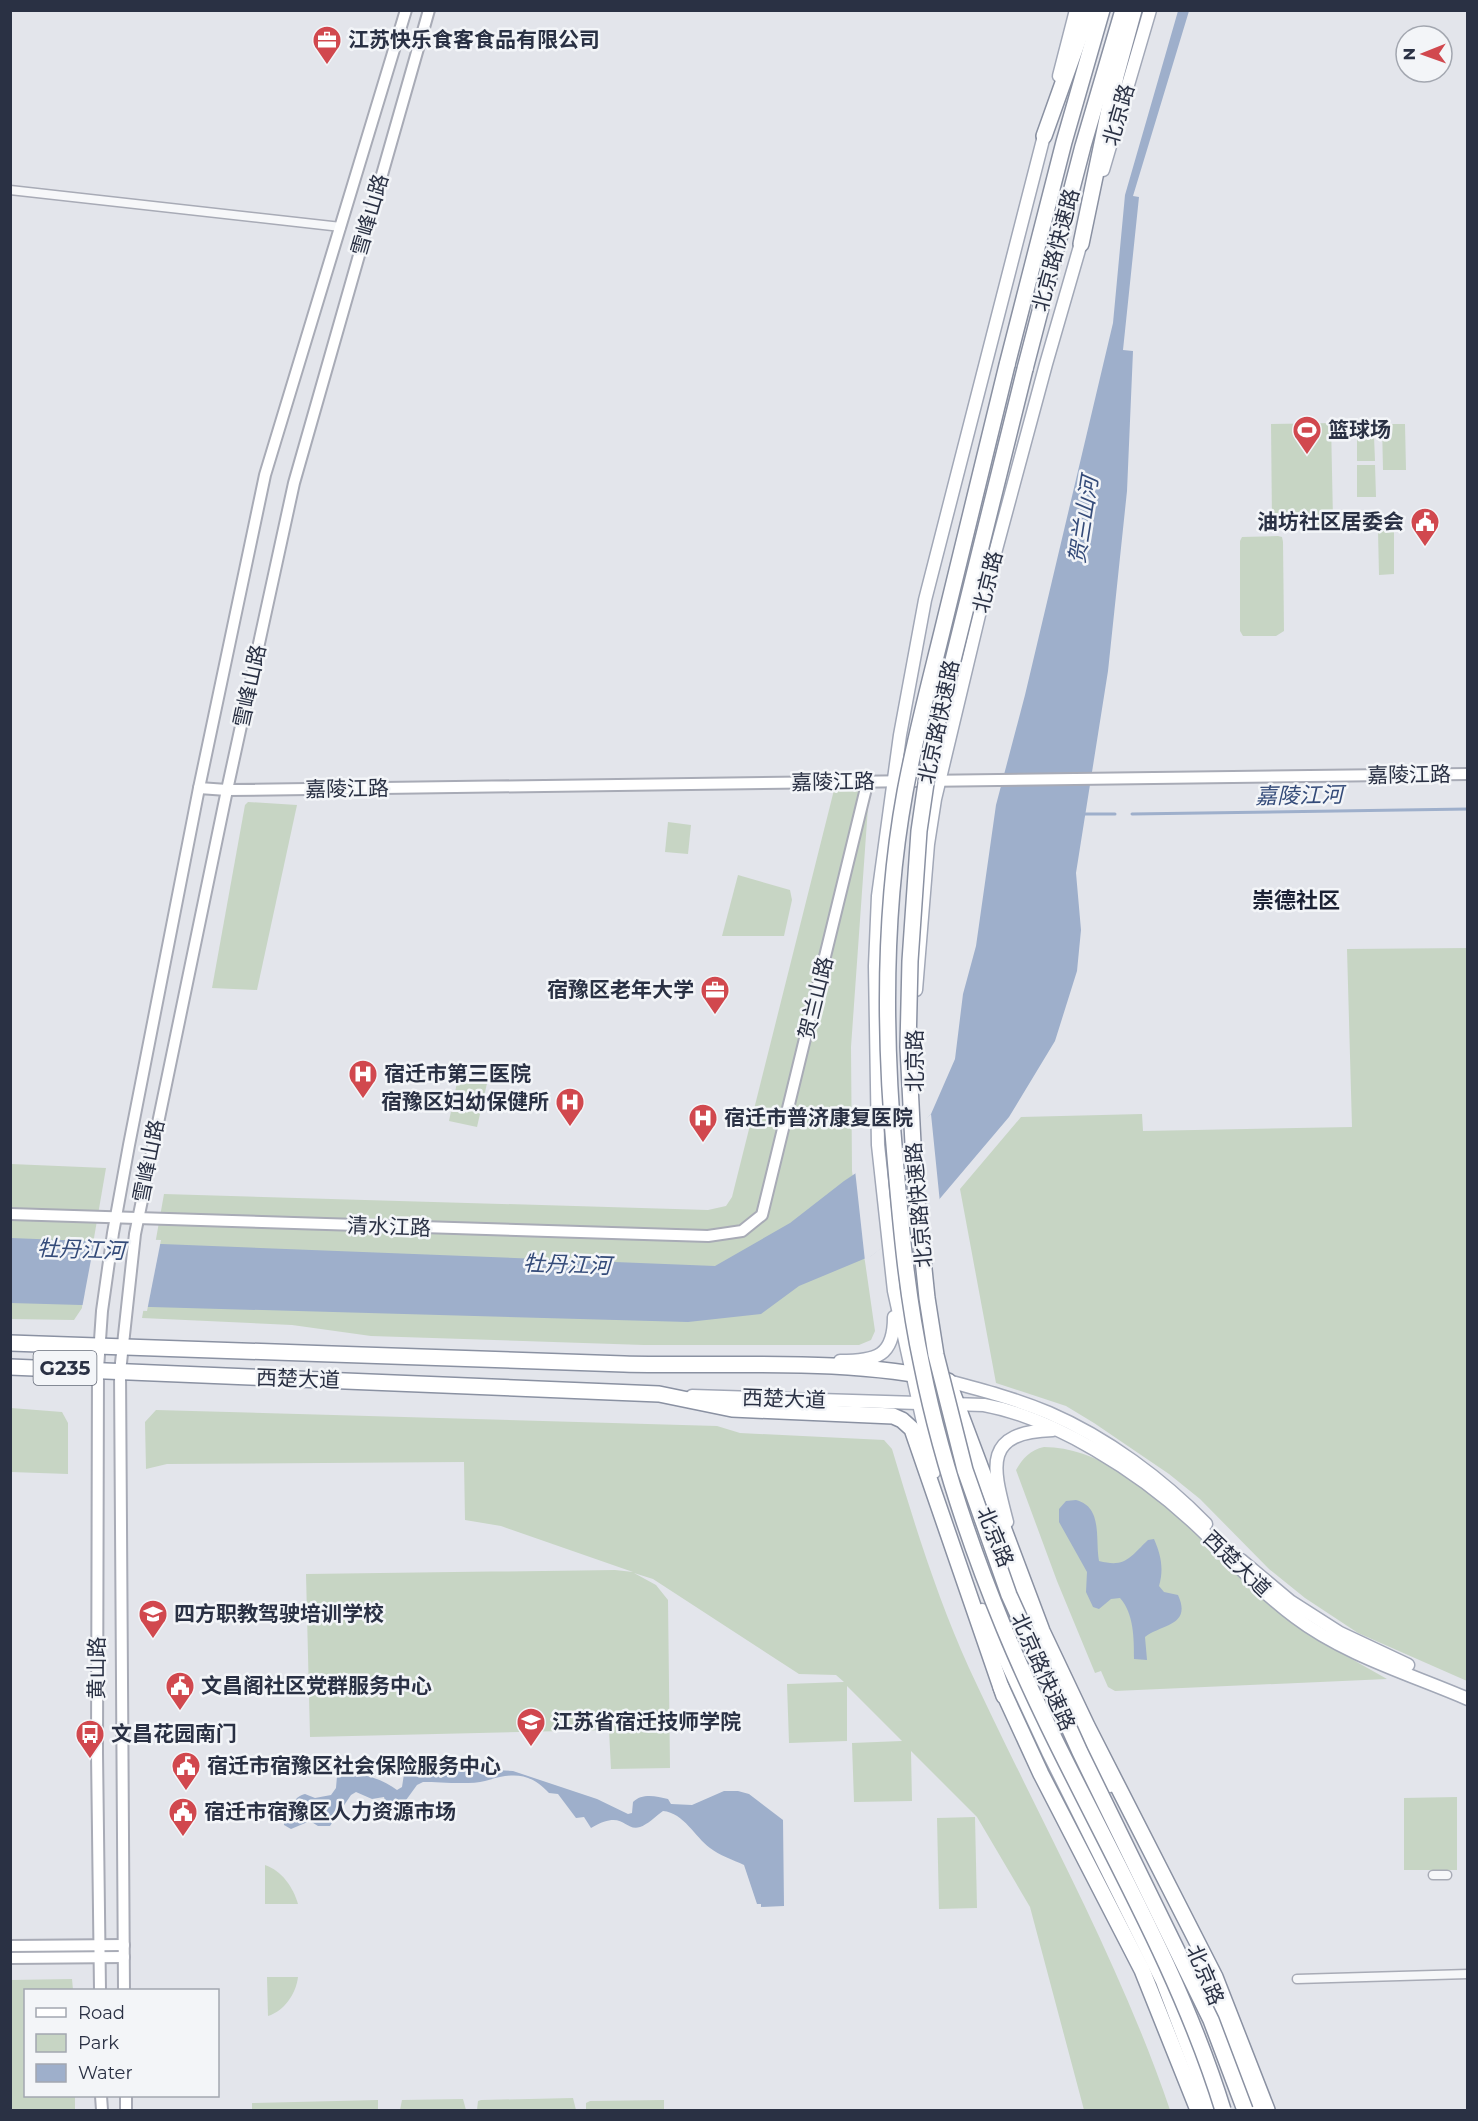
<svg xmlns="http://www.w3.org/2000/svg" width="1478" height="2121" font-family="Montserrat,'Noto Sans SC',sans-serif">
  <rect width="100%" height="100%" fill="#e3e5eb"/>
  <g fill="#c7d5c4">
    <path d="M1331,423L1333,520L1322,525H1276L1272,521L1271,424Z"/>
    <path d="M1382,424H1405L1406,470H1383Z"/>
    <path d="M1357,436H1374L1375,461H1357Z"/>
    <path d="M1357,465H1375L1376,497H1357Z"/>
    <path d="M1394,530V574L1379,575L1378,531Z"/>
    <path d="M1278,536L1282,537L1283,542L1284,631L1276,636H1243L1240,631V541L1242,537Z"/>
    <path d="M835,786H857L867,796L868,807L851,1047L852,1171L875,1331L871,1340L859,1345H644L371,1336L292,1325L142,1318L164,1194L708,1210L726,1206L732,1197Z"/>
    <path d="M248,802L297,805L257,990L212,988L245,805Z"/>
    <path d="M668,822L691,825L688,854L665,852Z"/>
    <path d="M738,875L790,890L792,900L784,936H722Z"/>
    <path d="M1467,948H1468L1467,1681L1358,1633L1305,1598L1269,1569L1200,1499L1169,1474L1094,1423L1066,1406L996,1383L960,1189L1021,1117L1142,1114L1143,1131L1352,1127L1347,949Z"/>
    <path d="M459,1073L488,1079L477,1127L449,1121Z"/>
    <path d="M11,1164L106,1168L82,1308L74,1320L11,1319Z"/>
    <path d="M11,1408L62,1412L68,1423V1474L11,1472Z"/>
    <path d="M156,1410L717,1426L740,1433L884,1440L892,1449C914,1523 937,1597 969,1668C1037,1815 1118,1957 1170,2110H1084L1030,1907L977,1817L911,1751L912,1801L854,1802L852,1743L902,1741L847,1686V1741L789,1743L787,1684L844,1682L836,1675L799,1674L653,1579L634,1573L656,1585L668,1600L670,1768L611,1769L609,1730L310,1737L306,1574L615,1570L633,1572L501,1526L465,1520L464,1462L167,1464L146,1469L145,1422Z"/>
    <path d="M1044,1447C1138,1448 1213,1563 1282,1615C1315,1639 1352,1659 1387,1679L1115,1691L1108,1687L1101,1671L1095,1673L1057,1581L1016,1470C1023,1458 1030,1450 1044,1447Z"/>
    <path d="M1457,1797V1870H1404V1798Z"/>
    <path d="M975,1817L977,1908L939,1909L937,1818Z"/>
    <path d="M265,1865C282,1871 293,1887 298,1904H265Z"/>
    <path d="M267,1977H298C296,1994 284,2011 268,2016Z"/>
    <path d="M72,1979L73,1990H26V2096H75V2110H11V1980Z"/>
    <path d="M573,2098L576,2110H477L478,2101L481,2100Z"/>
    <path d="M463,2099L466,2110H400L402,2100Z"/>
    <path d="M378,2100V2110H252V2103Z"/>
    <path d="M664,2100V2110H586V2103L590,2101Z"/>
  </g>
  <g fill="#9eafcb">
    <path d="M1178,11H1189L1133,196L1139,197L1123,350L1133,351L1127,491L1108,671L1076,873L1081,930L1077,971L1055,1041L1009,1117L937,1202L871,1256L799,1286L761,1314L688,1322L11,1303V1238L715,1266L790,1223L844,1181L901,1143L931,1114L955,1059L963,994L976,946L996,805L1025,695L1113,323L1125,195Z"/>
    <path d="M1076,1500C1103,1507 1095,1538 1099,1561C1126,1568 1130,1557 1148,1540L1154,1539C1161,1555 1164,1569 1159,1586L1164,1592L1178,1595C1192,1626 1162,1624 1145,1637L1147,1660L1134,1659C1134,1638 1134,1614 1120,1598L1111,1599L1099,1609L1093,1607L1086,1592L1087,1572L1059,1522V1509L1066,1501Z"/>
    <path d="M448,1764L450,1768L513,1771L597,1799L628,1814L632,1813L633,1802C642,1793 656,1796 668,1799L671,1804L692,1805L724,1791H738L749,1794L783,1820L784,1906L761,1907V1904H757L744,1865C733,1860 719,1855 710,1848C695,1837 684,1813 663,1811C656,1816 647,1825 640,1827C624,1832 624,1808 591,1828L584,1817L576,1818L558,1794L549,1793C528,1771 512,1773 485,1781C470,1785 440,1782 423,1782L417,1785L401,1807L386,1804L384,1797L372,1799L356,1792L351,1795L330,1826H318L310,1821L291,1829L284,1825C283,1815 295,1795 305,1794L315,1798L331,1795L336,1788L337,1776C355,1769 383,1779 397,1790L402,1787L404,1774L412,1766L418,1767L421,1772L427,1767L441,1768Z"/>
  </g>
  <g fill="#e3e5eb">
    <path d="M931,1114L940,1203L865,1261L855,1170L899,1141Z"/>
    <path d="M95,1238L161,1240L147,1311L82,1308Z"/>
  </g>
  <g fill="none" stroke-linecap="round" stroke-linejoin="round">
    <g stroke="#9eafcb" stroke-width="3">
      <path d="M1084,814H1115"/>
      <path d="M1132,814L1468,809"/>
    </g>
    <g stroke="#a8abb6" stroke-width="11">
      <g id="street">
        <path d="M10,190L341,227"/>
        <path d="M1433,1875H1447"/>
        <path d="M1297,1979L1468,1974"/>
      </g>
    </g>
    <g stroke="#a8abb6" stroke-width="14">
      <g id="secondary">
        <path d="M199,788L227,790L1468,774"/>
        <path d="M10,1214L708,1236L742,1231L762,1215L868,780"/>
        <path d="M10,1946L124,1945"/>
        <path d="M10,1958L124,1957"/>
        <path d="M100,1990L97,1753L98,1369L102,1311L113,1233L129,1145L199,788L265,475L406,10"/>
        <path d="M124,1990L120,1372L135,1234L227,790L294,483L429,10"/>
        <path d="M101,2096L102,2110"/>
        <path d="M126,2096V2110"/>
      </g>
    </g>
    <g stroke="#a2a8b7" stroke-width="15">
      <g id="primary">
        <path d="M1059,76L1076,10"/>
        <path d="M1103,170L1150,10"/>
        <path d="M916,990L928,844L935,799L984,594L1046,364L1083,236"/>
        <path d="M840,1361C877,1361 894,1356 894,1317"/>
        <path d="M948,1381C982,1390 1016,1399 1049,1413C1107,1438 1162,1479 1206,1524"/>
        <path d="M692,1396L984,1405C1055,1418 1139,1472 1192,1521C1227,1553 1257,1589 1295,1617C1345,1655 1410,1674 1468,1699"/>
        <path d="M934,1472L894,1291L878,1145L875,966L878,896L900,735L925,600L1046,128"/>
        <path d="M1007,1522C993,1468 981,1432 1053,1430"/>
        <path d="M999,1546L1050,1668"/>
        <path d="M1241,1560L1290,1601L1340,1633L1408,1665"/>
        <path d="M982,1610L1048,1752L1162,1981L1211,2110"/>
        <path d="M1068,1709L1110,1786"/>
        <path d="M1195,1951L1232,2039L1255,2110"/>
      </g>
    </g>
    <g stroke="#8a91a2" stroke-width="18">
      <g id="highway">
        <path d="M1044,136L1089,10"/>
        <path d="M1081,244L1116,76L1134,10"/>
        <path d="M1007,365L1064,142L1102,10"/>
        <path d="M1025,369L1083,146L1123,10"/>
        <path d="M10,1343C215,1349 419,1358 624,1364C729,1367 845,1357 948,1381L1042,1631L1087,1726L1215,1977L1267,2110"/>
        <path d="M10,1367L659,1394L732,1409L893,1416L902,1420L912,1429L1004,1696"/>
        <path d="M1001,1687L1041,1774L1142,1970L1198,2110"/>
      </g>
    </g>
    <use href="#street" stroke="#f6f7f9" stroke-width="8"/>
    <use href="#secondary" stroke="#fff" stroke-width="10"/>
    <use href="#primary" stroke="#fff" stroke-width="12"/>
    <use href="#highway" stroke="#fff" stroke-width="15"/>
    <g stroke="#8a91a2" stroke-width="18" stroke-linecap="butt">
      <g id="highway-bridge">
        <path d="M1007,365C985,454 964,543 942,632C929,685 915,738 905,792C883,912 884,1037 895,1157C901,1227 907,1297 922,1366C940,1456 969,1543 1004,1628C1071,1791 1171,1941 1223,2110"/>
        <path d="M1025,369L931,749L919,831L910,961L908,1047L915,1182L927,1298L936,1355L965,1470L1009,1595L1080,1752L1211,2020L1245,2110"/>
      </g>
    </g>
    <use href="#highway-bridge" stroke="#fff" stroke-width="15"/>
  </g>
  <defs>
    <g id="office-pin" transform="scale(1.5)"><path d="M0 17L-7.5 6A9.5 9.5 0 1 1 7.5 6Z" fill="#d1484e" stroke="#f3f5f8"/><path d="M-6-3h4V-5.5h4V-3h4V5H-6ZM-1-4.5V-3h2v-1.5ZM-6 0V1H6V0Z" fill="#fff"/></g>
    <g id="stadium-pin" transform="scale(1.5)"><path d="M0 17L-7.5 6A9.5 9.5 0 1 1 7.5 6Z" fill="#d1484e" stroke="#f3f5f8"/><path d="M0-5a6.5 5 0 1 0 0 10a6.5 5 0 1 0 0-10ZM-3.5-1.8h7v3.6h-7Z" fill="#fff"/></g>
    <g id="civic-pin" transform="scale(1.5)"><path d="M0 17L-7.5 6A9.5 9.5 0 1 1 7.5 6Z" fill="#d1484e" stroke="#f3f5f8"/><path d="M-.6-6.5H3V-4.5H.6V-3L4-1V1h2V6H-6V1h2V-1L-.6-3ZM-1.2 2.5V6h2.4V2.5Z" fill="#fff"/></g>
    <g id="hospital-pin" transform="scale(1.5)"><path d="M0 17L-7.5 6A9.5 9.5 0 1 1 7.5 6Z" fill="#d1484e" stroke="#f3f5f8"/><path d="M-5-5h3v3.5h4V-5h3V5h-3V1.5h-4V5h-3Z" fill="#fff"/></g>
    <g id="school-pin" transform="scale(1.5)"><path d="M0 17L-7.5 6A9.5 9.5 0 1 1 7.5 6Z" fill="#d1484e" stroke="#f3f5f8"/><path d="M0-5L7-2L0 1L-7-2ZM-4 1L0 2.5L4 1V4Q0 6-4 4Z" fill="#fff"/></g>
    <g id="bus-pin" transform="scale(1.5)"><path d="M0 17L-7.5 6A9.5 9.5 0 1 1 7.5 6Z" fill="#d1484e" stroke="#f3f5f8"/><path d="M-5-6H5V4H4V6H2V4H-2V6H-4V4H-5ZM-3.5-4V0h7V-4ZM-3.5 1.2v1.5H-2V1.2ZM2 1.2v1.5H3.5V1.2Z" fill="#fff"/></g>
  </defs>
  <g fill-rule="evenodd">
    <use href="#office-pin" x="327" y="40"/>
    <use href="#stadium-pin" x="1307" y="430"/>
    <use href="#civic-pin" x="1425" y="522"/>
    <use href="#office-pin" x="715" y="990"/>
    <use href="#hospital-pin" x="363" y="1074"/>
    <use href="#hospital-pin" x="570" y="1102"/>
    <use href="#hospital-pin" x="703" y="1118"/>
    <use href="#school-pin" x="153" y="1614"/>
    <use href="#civic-pin" x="180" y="1686"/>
    <use href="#school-pin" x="531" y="1722"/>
    <use href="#bus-pin" x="90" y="1734"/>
    <use href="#civic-pin" x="186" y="1766"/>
    <use href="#civic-pin" x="183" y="1812"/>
  </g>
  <g text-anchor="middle" stroke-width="5" stroke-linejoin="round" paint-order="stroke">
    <rect fill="#f3f5f8" stroke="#666c7a" stroke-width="1.5" x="33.5" y="1351" width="63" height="34" rx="4.5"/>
    <g font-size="20" font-weight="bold" fill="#2a3144">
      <text x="65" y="1375">G235</text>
    </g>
    <g font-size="21" font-weight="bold" fill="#2a3144" stroke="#f3f5f8" text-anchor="start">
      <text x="348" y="47">江苏快乐食客食品有限公司</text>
      <text x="1328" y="437">篮球场</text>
      <text x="1404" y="529" text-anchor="end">油坊社区居委会</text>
      <text x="694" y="997" text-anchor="end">宿豫区老年大学</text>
      <text x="384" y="1081">宿迁市第三医院</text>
      <text x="549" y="1109" text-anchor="end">宿豫区妇幼保健所</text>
      <text x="724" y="1125">宿迁市普济康复医院</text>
      <text x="174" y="1621">四方职教驾驶培训学校</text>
      <text x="201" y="1693">文昌阁社区党群服务中心</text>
      <text x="552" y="1729">江苏省宿迁技师学院</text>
      <text x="111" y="1741">文昌花园南门</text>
      <text x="207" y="1773">宿迁市宿豫区社会保险服务中心</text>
      <text x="204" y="1819">宿迁市宿豫区人力资源市场</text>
    </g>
    <g font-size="21" fill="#2a3144" stroke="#f3f5f8">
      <text transform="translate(1119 115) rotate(-74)" y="7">北京路</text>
      <text transform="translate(370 215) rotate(-74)" y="7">雪峰山路</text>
      <text transform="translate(1056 250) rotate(-75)" y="7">北京路快速路</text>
      <text transform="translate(988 582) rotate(-76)" y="7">北京路</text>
      <text transform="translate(250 686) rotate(-78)" y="7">雪峰山路</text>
      <text transform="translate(939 722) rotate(-78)" y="7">北京路快速路</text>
      <text transform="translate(1409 775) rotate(-1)" y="7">嘉陵江路</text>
      <text transform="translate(833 782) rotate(-1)" y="7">嘉陵江路</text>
      <text transform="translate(347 789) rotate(-1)" y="7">嘉陵江路</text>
      <text transform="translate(816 998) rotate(-76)" y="7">贺兰山路</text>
      <text transform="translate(915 1061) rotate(-90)" y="7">北京路</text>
      <text transform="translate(149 1161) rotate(-79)" y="7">雪峰山路</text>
      <text transform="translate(919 1205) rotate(-95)" y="7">北京路快速路</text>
      <text transform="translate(389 1227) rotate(2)" y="7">清水江路</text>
      <text transform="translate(298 1379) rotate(2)" y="7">西楚大道</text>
      <text transform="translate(784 1399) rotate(2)" y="7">西楚大道</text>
      <text transform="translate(995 1537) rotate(68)" y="7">北京路</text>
      <text transform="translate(1237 1564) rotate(44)" y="7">西楚大道</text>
      <text transform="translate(97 1668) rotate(-90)" y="7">黄山路</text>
      <text transform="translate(1043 1672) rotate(66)" y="7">北京路快速路</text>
      <text transform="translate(1205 1975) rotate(67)" y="7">北京路</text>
    </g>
    <g font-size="22" font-style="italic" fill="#344b79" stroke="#f3f5f8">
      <text transform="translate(1083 520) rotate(-81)" y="8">贺兰山河</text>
      <text transform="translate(1299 795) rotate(-1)" y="8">嘉陵江河</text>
      <text transform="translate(81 1249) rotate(2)" y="8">牡丹江河</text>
      <text transform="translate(567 1264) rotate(2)" y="8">牡丹江河</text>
    </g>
    <g font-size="22" font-weight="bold" fill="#1c2235" stroke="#f3f5f8">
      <text x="1296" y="908">崇德社区</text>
    </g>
  </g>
  <rect width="1478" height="2121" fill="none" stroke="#2a3144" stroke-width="24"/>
  <rect x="24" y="1989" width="195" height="108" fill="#f3f5f8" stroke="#a3a7b0" stroke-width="1.5"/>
  <rect x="36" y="2008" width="30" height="9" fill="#ffffff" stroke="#a3a7b0" stroke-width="1.5"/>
  <text x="78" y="2019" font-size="18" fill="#2a3144">Road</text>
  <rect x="36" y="2034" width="30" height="18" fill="#c7d5c4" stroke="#a3a7b0" stroke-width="1.5"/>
  <text x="78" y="2049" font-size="18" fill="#2a3144">Park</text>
  <rect x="36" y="2064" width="30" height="18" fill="#9eafcb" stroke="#a3a7b0" stroke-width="1.5"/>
  <text x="78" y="2079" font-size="18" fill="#2a3144">Water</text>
  <g transform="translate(1424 54) rotate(269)"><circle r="28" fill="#f3f5f8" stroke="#a3a7b0" stroke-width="1.5"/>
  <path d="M0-4.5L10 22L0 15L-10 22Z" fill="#d1484e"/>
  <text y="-9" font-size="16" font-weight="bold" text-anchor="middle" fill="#2a3144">N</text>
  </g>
</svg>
